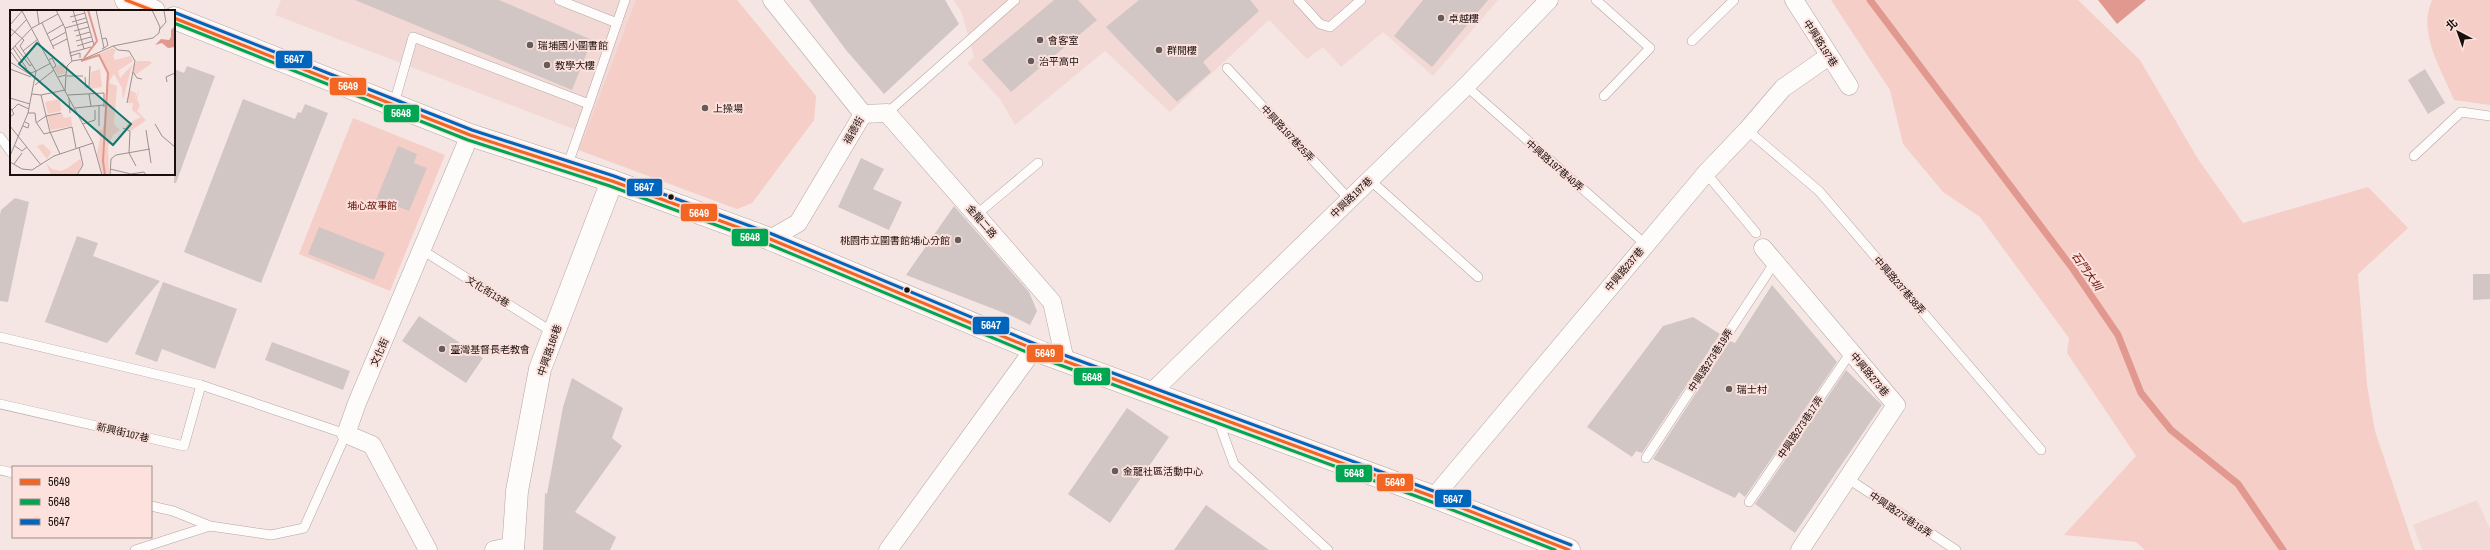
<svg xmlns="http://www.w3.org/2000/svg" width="2490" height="550" font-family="'Archivo Narrow','Noto Sans TC',sans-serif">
  <rect width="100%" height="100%" fill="#f5e6e3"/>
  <g fill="#f3d9d5">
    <path d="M281,0H737L816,96L814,120L752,203L737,209L570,147L576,130L275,15Z"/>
    <path d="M953,0H1498L1433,76L1383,32L1341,67L1323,47L1307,59L1269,20L1170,112L1105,51L1015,125L1000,99L967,63L974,57L961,11Z"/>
    <path d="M2477,500L2490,529V550H2422L2413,525Z"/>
  </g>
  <g fill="#f6cec8">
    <path d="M636,0H737L816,96L814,120L752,203L737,209L579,150Z"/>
    <path d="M1831,0H2078L2140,60L2198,159L2243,223L2368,187L2408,228L2358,274L2367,385L2375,431L2415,550H2145L2136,542L2064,535L2136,456L2067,353L2069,338L1980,217L1943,192L1903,144L1890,90Z"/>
    <path d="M2432,0H2490V105L2454,100C2442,70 2417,33 2432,0Z"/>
    <path d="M353,118L445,155L390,291L299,254Z"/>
  </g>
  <path fill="#e1988e" d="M2098,0H2146L2117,24Z"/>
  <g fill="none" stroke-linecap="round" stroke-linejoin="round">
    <path stroke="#e1988e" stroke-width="7" d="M1870,0L2073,269L2118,335L2141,393L2171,430L2238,484L2283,550"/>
  </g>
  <g fill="#d1c6c4">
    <path d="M355,0H499L592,40L572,90Z"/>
    <path d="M809,0H945L959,24L884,94L846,50Z"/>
    <path d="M1054,0H1078L1097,20L1011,92L982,60Z"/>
    <path d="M1139,0H1250L1259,11L1203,62L1211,72L1177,102L1106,27Z"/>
    <path d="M1423,0H1488L1432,67L1394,36Z"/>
    <path d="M187,66L215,76L176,183H174V69L184,73Z"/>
    <path d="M2425,69L2445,103L2428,114L2408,80Z"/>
    <path d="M243,99L295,119L298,112L301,113L305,104L328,113L261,283L184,252Z"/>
    <path d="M398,146L417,154L414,163L427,168L409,211L399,207L397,210L376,200Z"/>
    <path d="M861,158L884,169L873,189L902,202L889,230L838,207Z"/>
    <path d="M15,198L29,202L8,302L0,301V215L1,210Z"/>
    <path d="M954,206L1029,292L1037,311L1030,325L1012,316L906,275Z"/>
    <path d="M319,227L385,253L374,280L308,254Z"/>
    <path d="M77,236L98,243L93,256L160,281L107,343L45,322Z"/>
    <path d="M2473,274H2490V299L2473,300Z"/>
    <path d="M163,282L237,309L215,369L162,349L157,362L135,354Z"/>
    <path d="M1772,285L1837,362L1745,497L1739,492L1735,498L1653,459L1730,341L1735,343Z"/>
    <path d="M419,316L483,358L466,383L402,341Z"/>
    <path d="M1693,317L1720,334L1642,453L1636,451L1632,457L1587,427L1663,326Z"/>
    <path d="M272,342L350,371L343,390L265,360Z"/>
    <path d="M1846,370L1882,405L1795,533L1755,504Z"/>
    <path d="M572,378L623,408L612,438L622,446L575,512L616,537L610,550H543L545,493L547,494L563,407Z"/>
    <path d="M1127,408L1169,437L1110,523L1068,494Z"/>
    <path d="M1206,505L1269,550H1174Z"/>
  </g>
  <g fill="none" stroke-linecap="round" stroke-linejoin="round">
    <g stroke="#b1a6a4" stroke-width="10">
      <g id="lane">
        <path d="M559,0L617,23L589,104"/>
        <path d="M1298,0L1320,24L1330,27L1361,0"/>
        <path d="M1596,0L1650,48L1604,96"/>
        <path d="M617,23L625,0"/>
        <path d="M1692,41L1734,0"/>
        <path d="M1227,68L1349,199"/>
        <path d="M1466,86L1645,244"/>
        <path d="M394,104L413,37L589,104L567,167"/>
        <path d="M887,113L1015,0"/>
        <path d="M1747,130L1819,191L2041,450"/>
        <path d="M0,137L11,152"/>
        <path d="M2414,156L2461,112L2490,116"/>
        <path d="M1706,173L1756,233"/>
        <path d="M1370,180L1478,277"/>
        <path d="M976,215L1038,163"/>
        <path d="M422,250L554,333"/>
        <path d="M0,337L201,385L346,434L304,528L271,535L210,526L173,511L151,506"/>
        <path d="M0,404L184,446L201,385"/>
        <path d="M1218,420L1234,464L1328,550"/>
        <path d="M1646,458L1775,262"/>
        <path d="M0,470L13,473"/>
        <path d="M1847,478L1956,550"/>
        <path d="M1749,502L1851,352"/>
        <path d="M135,550L210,526"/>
      </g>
    </g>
    <g stroke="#b1a6a4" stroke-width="19">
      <g id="street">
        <path d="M1794,0L1849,86"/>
        <path d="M863,114L887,113L1052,302L1065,361"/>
        <path d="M770,239L798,223L863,114L772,0"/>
        <path d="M1763,248L1896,405L1800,550"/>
        <path d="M1152,392L1466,86L1549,0"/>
        <path d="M1434,497L1706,173L1747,130L1783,88L1829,56"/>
        <path d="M428,550L372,445L346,434L357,403L470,135"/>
        <path d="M494,550L513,546"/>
        <path d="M888,550L1034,349"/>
      </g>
    </g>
    <g stroke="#b1a6a4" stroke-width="23">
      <g id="secondary">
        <path d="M126,0L154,11"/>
        <path d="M174,18L470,135L612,181L770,239L1043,353L1434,497L1569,550"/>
        <path d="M513,550L517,491L540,369L612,181"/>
      </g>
    </g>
    <use href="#lane" stroke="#fefbfb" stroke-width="9"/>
    <use href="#street" stroke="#fefbfb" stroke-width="18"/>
    <use href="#secondary" stroke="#fefbfb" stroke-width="22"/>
    <g stroke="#fce1dc" stroke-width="6">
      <g id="bus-1">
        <path d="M126,0L154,11"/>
        <path d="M174,18L470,135L612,181L770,239L1043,353L1434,497L1569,550"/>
      </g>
    </g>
    <g stroke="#fce1dc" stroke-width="6">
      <path id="bus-2" d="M174,23L468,140L610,186L768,244L1041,358L1432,502L1555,550"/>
    </g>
    <g stroke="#fce1dc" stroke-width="6">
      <path id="bus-3" d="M176,13L472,130L614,176L772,234L1045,348L1436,492L1571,545"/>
    </g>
    <use href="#bus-1" stroke="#f26522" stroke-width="3"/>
    <use href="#bus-2" stroke="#00a651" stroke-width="3"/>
    <use href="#bus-3" stroke="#0065bd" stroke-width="3"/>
  </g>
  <g fill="#665b59" stroke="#fce1dc" stroke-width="1.5">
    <circle cx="1441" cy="18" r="4"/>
    <circle cx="1040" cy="40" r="4"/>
    <circle cx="530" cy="45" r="4"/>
    <circle cx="1159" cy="50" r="4"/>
    <circle cx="1031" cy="61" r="4"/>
    <circle cx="547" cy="65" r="4"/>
    <circle cx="705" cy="108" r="4"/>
    <circle cx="958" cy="240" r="4"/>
    <circle cx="442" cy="349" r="4"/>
    <circle cx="1729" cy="389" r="4"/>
    <circle cx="1115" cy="471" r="4"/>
  </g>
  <g fill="#19100e" stroke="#fce1dc" stroke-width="1.5">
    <circle cx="671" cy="197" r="3.5"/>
    <circle cx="907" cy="290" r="3.5"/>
  </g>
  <g text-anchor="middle" stroke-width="4" stroke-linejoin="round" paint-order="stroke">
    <g font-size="10" fill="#19100e" stroke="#fce1dc" text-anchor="start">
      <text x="1449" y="22">卓越樓</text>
      <text x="1048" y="44">會客室</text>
      <text x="538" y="49">瑞埔國小圖書館</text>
      <text x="1167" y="54">群閒樓</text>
      <text x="1039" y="65">治平高中</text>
      <text x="555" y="69">教學大樓</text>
      <text x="713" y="112">上操場</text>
      <text x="950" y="244" text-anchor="end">桃園市立圖書館埔心分館</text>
      <text x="450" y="353">臺灣基督長老教會</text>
      <text x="1737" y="393">瑞士村</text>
      <text x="1123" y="475">金龍社區活動中心</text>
    </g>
    <g font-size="10" fill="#19100e" stroke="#fce1dc">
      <text transform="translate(1821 43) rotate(57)" y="4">中興路197巷</text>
      <text transform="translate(853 130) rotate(-60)" y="4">福德街</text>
      <text transform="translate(1288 133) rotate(47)" y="4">中興路197巷25弄</text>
      <text transform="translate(1555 165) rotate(41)" y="4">中興路197巷40弄</text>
      <text transform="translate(1351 197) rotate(-44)" y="4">中興路197巷</text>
      <text transform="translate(982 221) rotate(49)" y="4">金龍二路</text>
      <text transform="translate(1624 269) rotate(-50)" y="4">中興路237巷</text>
      <text transform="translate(1900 285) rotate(49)" y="4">中興路237巷38弄</text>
      <text transform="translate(488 291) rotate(32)" y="4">文化街13巷</text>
      <text transform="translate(549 350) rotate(-71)" y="4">中興路166巷</text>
      <text transform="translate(379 352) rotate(-67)" y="4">文化街</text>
      <text transform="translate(1710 360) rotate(-57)" y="4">中興路273巷19弄</text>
      <text transform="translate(1870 374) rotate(50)" y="4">中興路273巷</text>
      <text transform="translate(1800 427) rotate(-56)" y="4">中興路273巷17弄</text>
      <text transform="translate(123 432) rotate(13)" y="4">新興街107巷</text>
      <text transform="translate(1901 514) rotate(34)" y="4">中興路273巷18弄</text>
    </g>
    <g font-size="10" fill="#670e08" stroke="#fce1dc">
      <text x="372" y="209">埔心故事館</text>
    </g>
    <g font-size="11" font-style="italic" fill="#680f09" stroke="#fce1dc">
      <text transform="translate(2087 271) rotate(55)" y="4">石門大圳</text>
    </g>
  </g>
  <g transform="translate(10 10)">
    <rect width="165" height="165" fill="#f5e6e3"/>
    <path d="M102,38L106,40L103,46L105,50L120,46L123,51L108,61L110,68L122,55L113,90L112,78L104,64L100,70L99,73L107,76L104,114L110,120L103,125L98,136L99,165H93L87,144L90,128L87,120H92L94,113L97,64L91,46L76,50ZM127,51H139L142,53L125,65L123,58ZM54,52L55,63L48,65L44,58ZM90,59L92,77L80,79L81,62ZM119,80L126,83L125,89L129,80L127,89L130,96L127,101L136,110L121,121L116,117L117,114L131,107L122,100L123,93H117ZM50,89L51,101L38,104L35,92ZM52,103L54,108L61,107L62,116L41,120L37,106ZM33,134L41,142L37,149L27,136ZM70,149L72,155L66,165H41L36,153L42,159L50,161L58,158Z" fill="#f6cec8"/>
    <path d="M165,16V37L158,38L152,33L145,35L151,29L159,30L161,27V20Z" fill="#e1988e"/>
    <path fill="none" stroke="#e1988e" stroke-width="2" d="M74,48L87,31L78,0M71,51L89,45L98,63L93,151L95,165"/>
    <path fill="none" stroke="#9d908e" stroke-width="1" d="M27,0L29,14M46,0L55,18L62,51L57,56L56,65L48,67M63,0L74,39M74,0L84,35M86,0L94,38L92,39M12,1L83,133L92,165M60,7L75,3M62,12L76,8M32,13L44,39M0,15L13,0M0,18L14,30L10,36L26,61L21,63L12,57L0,41M55,18L77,12M150,19L156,12L154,1M64,21L79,17M37,24L54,14M66,26L80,22M0,27L17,9M92,29L96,28L98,35L94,38M40,31L56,22M66,31L81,27M5,36L20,56L22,54M43,36L57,29M67,36L83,31M103,36L108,40L119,41L125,51L117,93M3,38L17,59M0,41L22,18L48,4M13,41L28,29M59,43L81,37M60,46L70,43V48M39,50L42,48L46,56L43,58M62,51L74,49L103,36L143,28L149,23L150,17L142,0M0,52L29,70M0,59L21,67M123,62L127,68L132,69M57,66H73M75,67L76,77H79L80,56M157,72L156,67L165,63M25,75L44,60M55,81L56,65M22,84L31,85L55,80M79,84L81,96M31,85L40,122L50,144M58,85L94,83V97M0,88L20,94M59,88L60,103M89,95V116M0,97L4,104L0,107M65,98L94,95M2,100L8,94L19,99M18,103H25L26,112L34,124L62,117L66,138M26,113L36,106L51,103M73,114L85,110V100M145,114L152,126L165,137M0,116L31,155M13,116L18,118L19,114L15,112M113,118L120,121L119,143L126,156M136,120L141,153M5,136L12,141L17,137M0,146L18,103L26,61L41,53M0,152L12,159L22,160L44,146L83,133M4,154L12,143M100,159L121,164L134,162L136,165M67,165L73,155L69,137M100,165L101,149L106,145L140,139"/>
    <path fill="#0f766e" fill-opacity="0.15" stroke="#0f766e" stroke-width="2" d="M27,33L121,114L103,135L9,54Z"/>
    <rect width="165" height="165" fill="none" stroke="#19100e" stroke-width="2"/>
  </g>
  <g stroke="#fce1dc" stroke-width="1.5">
    <rect x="275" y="50" width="38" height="19" rx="4" fill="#0065bd"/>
    <rect x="329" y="77" width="38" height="19" rx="4" fill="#f26522"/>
    <rect x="383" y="104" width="37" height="19" rx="4" fill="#00a651"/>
    <rect x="626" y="178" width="37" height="19" rx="4" fill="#0065bd"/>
    <rect x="680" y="203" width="38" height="19" rx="4" fill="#f26522"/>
    <rect x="731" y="228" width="38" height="19" rx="4" fill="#00a651"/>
    <rect x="972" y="316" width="38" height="19" rx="4" fill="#0065bd"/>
    <rect x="1026" y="344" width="38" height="19" rx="4" fill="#f26522"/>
    <rect x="1073" y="367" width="38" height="19" rx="4" fill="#00a651"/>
    <rect x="1335" y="464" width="38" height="19" rx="4" fill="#00a651"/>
    <rect x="1376" y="473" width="38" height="19" rx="4" fill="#f26522"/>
    <rect x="1434" y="489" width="38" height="19" rx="4" fill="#0065bd"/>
  </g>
  <g font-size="11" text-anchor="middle" font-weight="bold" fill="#fff">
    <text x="294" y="63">5647</text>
    <text x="348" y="90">5649</text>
    <text x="401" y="117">5648</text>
    <text x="644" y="191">5647</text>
    <text x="699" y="217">5649</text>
    <text x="750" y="241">5648</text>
    <text x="991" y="329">5647</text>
    <text x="1045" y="357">5649</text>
    <text x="1092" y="381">5648</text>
    <text x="1354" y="477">5648</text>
    <text x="1395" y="486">5649</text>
    <text x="1453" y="503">5647</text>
  </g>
  <rect x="12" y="466" width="140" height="72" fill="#fce1dc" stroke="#a18d8a"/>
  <rect x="20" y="479" width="20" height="6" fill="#f26522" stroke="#a18d8a"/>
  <text x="48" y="486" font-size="12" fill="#19100e">5649</text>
  <rect x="20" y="499" width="20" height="6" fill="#00a651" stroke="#a18d8a"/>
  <text x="48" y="506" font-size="12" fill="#19100e">5648</text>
  <rect x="20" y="519" width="20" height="6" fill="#0065bd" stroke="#a18d8a"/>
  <text x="48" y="526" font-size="12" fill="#19100e">5647</text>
  <g transform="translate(2458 32) rotate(319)" stroke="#fce1dc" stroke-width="3" paint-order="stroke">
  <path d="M0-3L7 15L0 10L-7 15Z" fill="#19100e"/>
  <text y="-6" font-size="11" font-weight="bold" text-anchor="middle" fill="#19100e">北</text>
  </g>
</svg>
